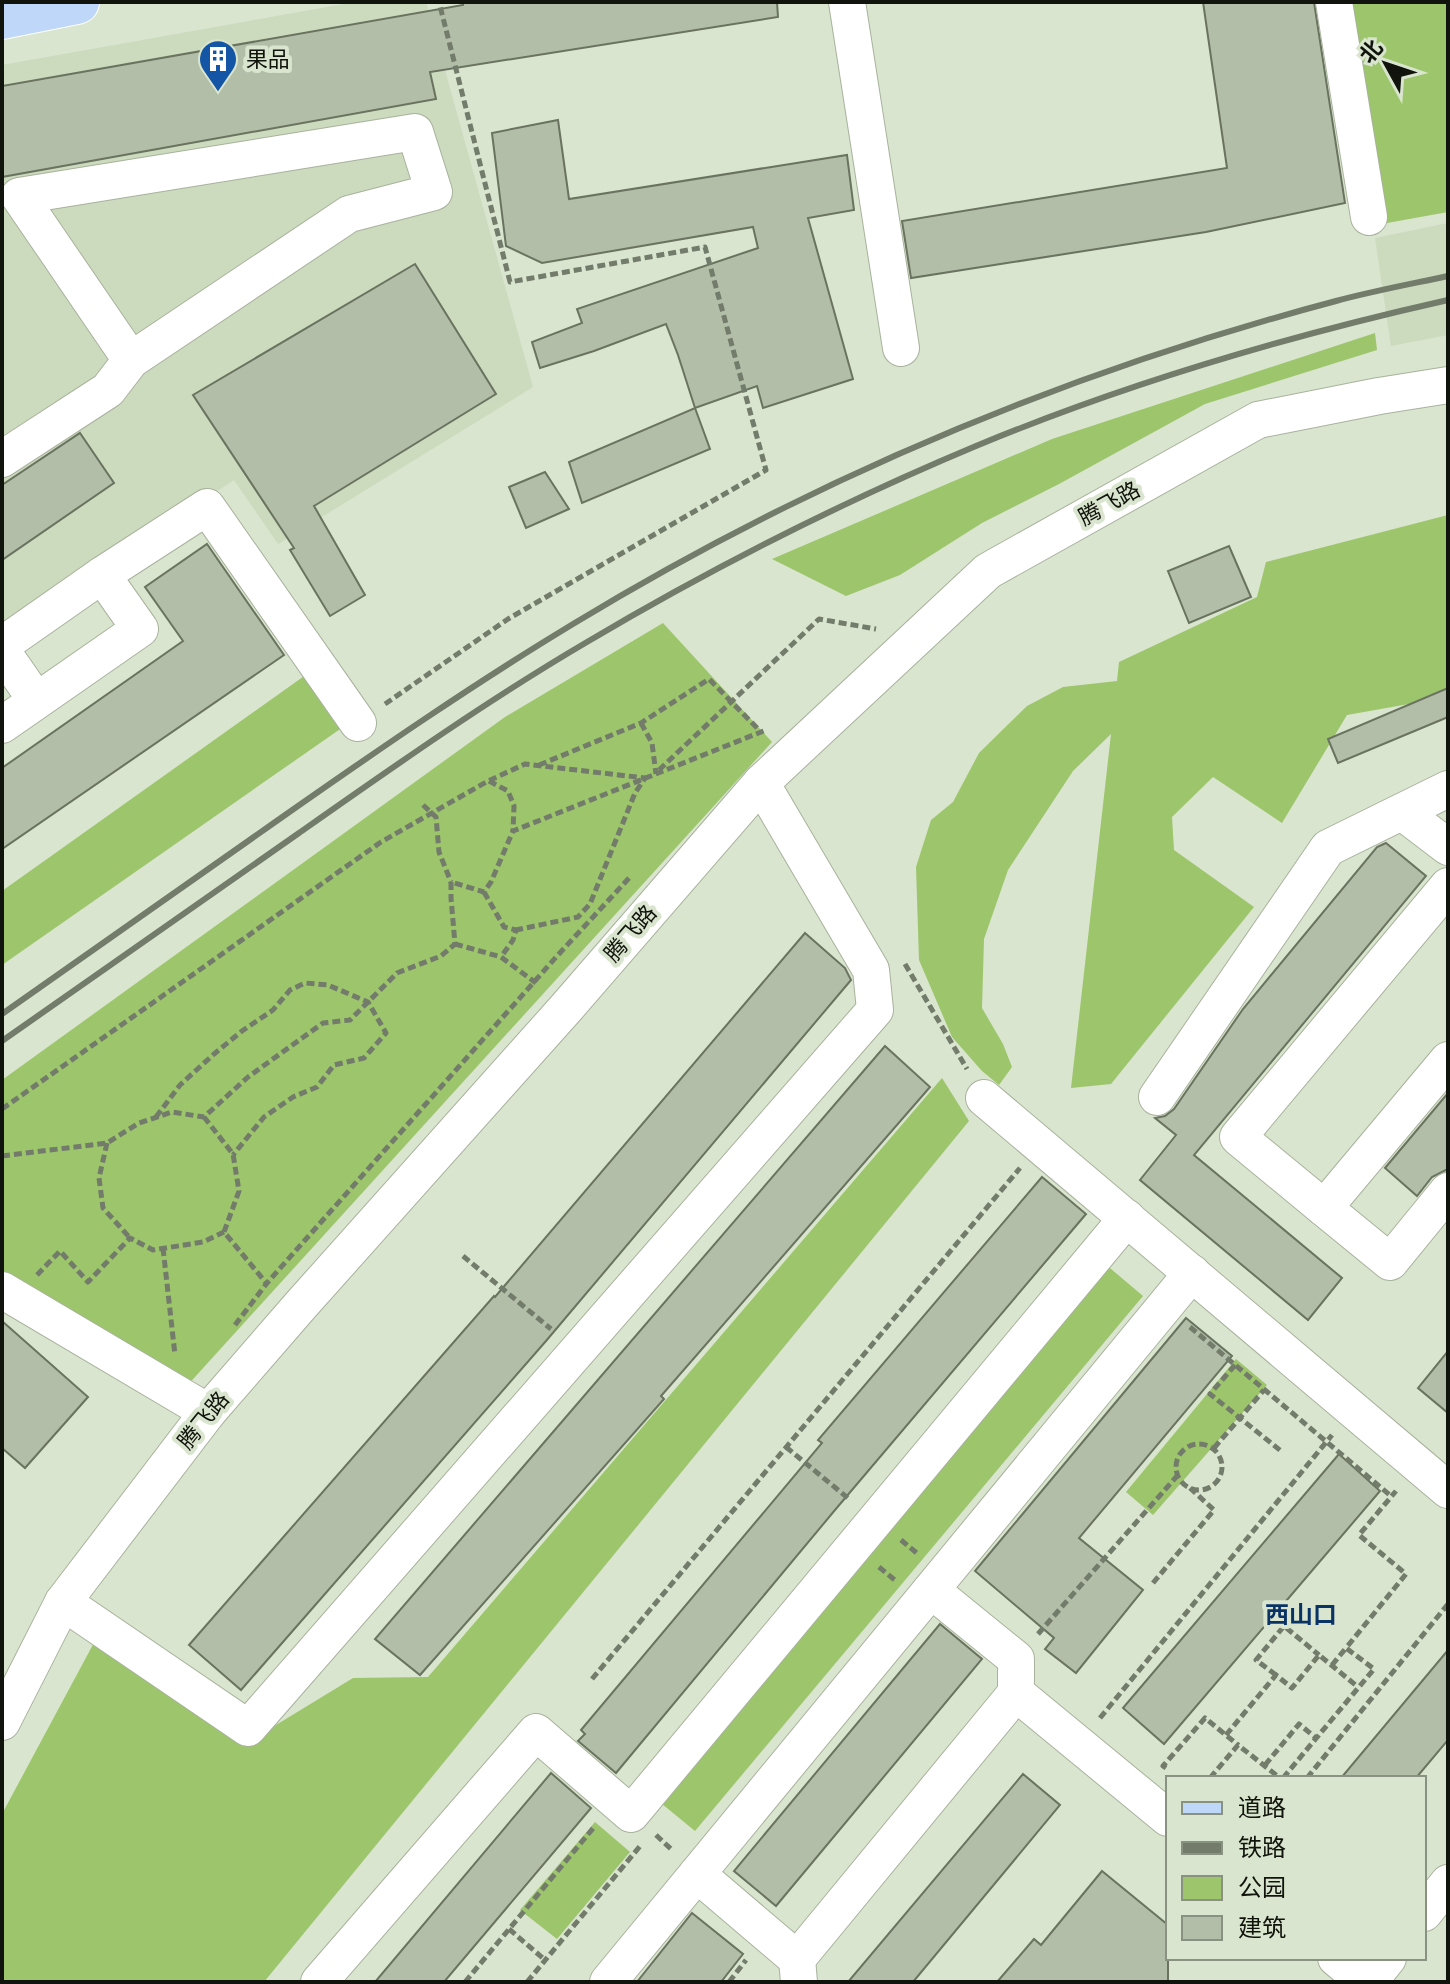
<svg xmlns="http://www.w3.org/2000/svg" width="1450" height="1984" font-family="Mulish,'Noto Sans SC',sans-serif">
  <rect width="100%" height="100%" fill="#d9e5ce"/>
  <g fill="#ccdabd">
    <path d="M355,2H426L533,387L278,544L234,480L2,635V65Z"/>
    <path d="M1448,223V335L1391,346L1375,238Z"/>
  </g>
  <g fill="#9dc56c">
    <path d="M1338,2H1447L1448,212L1376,225Z"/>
    <path d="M1375,333L1377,350L1205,404L1059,484L982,523L900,575L846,596L772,559L1052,439Z"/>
    <path d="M1448,515V697L1347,715L1282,823L1213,777L1172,817L1174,850L1254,907L1111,1084L1071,1088L1111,734L1073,771L1008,870L984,939L982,1008L1003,1044L1012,1067L999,1085L982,1071L952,1037L919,960L916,867L931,820L953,802L979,753L1027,706L1063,687L1117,681L1119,662L1257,597L1266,562Z"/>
    <path d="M663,623L772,742L185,1388L2,1272V1080L505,717Z"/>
    <path d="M307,674L343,727L2,965V891Z"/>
    <path d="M942,1078L969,1121L264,1982H2V1814L96,1639L258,1736L353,1678L428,1677Z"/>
    <path d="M1104,1263L1143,1296L695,1831L656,1799Z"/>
    <path d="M1236,1359L1267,1385L1153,1515L1126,1492Z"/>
    <path d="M595,1822L630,1852L557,1939L520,1910Z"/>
  </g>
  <g fill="#b3bea8" stroke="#69735f" stroke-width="2">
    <path d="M463,2H777L778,17L430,72L436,99L2,177V86L463,5Z"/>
    <path d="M1203,2H1314L1345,203L1206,232L911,278L902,221L1227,168Z"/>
    <path d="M558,120L569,199L847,155L854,210L808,218L853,379L763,408L757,386L695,408L678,355L666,324L594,351L540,368L532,342L582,323L577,309L758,248L753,227L542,263L506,246L492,133Z"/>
    <path d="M415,264L496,394L314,506L365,595L330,616L290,550L294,548L193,395Z"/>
    <path d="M695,408L710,449L582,503L569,462Z"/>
    <path d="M80,433L114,483L2,560V485Z"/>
    <path d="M545,472L569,509L526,528L509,487Z"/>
    <path d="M207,544L284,655L2,849V768L183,641L145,587Z"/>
    <path d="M1229,546L1251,597L1189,623L1168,571Z"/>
    <path d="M1448,688V717L1338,763L1328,739Z"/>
    <path d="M1386,843L1426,876L1194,1155L1342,1278L1308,1320L1140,1180L1176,1135L1155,1118L1165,1116L1174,1109L1243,1009L1377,847Z"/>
    <path d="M805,933L845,968L851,980L546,1341L241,1690L189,1645L494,1296L495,1297Z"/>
    <path d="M885,1046L930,1087L661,1396L664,1399L420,1675L375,1639Z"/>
    <path d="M1448,1093V1169L1432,1177L1417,1196L1385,1168Z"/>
    <path d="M1042,1177L1086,1214L835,1510L616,1773L578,1741L585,1734L581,1730L822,1443L818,1440Z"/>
    <path d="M1186,1318L1232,1356L1079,1538L1143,1590L1076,1673L1045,1649L1054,1638L975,1571Z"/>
    <path d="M2,1321L88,1397L25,1468L2,1448Z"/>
    <path d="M1448,1351V1413L1418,1388Z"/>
    <path d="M1339,1454L1380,1491L1164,1744L1123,1708Z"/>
    <path d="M940,1624L982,1659L776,1906L734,1871Z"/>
    <path d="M1448,1650V1740L1416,1778H1341Z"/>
    <path d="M551,1773L591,1808L444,1982H375Z"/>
    <path d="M1023,1774L1060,1805L913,1982H848Z"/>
    <path d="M1102,1871L1168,1925V1982H997L1034,1939L1041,1945Z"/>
    <path d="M692,1913L743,1954L721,1982H637Z"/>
  </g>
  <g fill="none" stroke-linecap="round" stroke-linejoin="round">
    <g stroke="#a8b29d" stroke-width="38">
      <g id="minor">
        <path d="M847,2L901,348"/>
        <path d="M1334,2L1369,217"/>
        <path d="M2,459L108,390L131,360L349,214L434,192L415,132L19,196L131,360"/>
        <path d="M2,645L102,575"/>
        <path d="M2,651L36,700"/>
        <path d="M2,725L140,629L102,575L207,507L358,723"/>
        <path d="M1402,812L1448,847"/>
        <path d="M1448,886L1238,1137L1324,1208L1448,1060"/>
        <path d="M1157,1097L1328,848L1448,789"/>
        <path d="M984,1098L1448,1490"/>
        <path d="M1324,1208L1390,1262L1448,1191"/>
        <path d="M2,1290L208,1412"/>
        <path d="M63,1602L248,1728L875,1010L871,970L761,783"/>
        <path d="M1016,1693L1168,1818"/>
        <path d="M2,1722L63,1602L208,1412L300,1306L567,1007L761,783L988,571L1258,420L1379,396L1448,385"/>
        <path d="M697,1874L798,1960"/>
        <path d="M1424,1913L1448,1883"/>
        <path d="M1336,1958L1365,1982"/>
        <path d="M319,1982L536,1732L631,1814L1127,1218"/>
        <path d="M608,1982L1192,1273"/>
        <path d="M799,1982L797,1959L1016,1693V1659L931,1590"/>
        <path d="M1369,1982L1388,1958"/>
      </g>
    </g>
    <g stroke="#fff" stroke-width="46">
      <path id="major" d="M2,17L77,2"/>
    </g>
    <g stroke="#737b6b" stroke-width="5" stroke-dasharray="8 4" stroke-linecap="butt">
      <path d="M385,704L508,619L766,470L705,247L510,282L439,2"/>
      <path d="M641,723L652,743L656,774"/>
      <path d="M539,765L641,723L709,679L761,732"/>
      <path d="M659,770L819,619L876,629"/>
      <path d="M489,781L508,791L514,806L513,831"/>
      <path d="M423,805L436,817L439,852L451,882"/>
      <path d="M484,892L504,927L516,930L513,940L501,957"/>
      <path d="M455,944L501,957L536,983"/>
      <path d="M905,964L967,1069"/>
      <path d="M2,1109L381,842L488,781L525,764L645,778L635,793L590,904L578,917L516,930"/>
      <path d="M156,1117L180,1085L214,1054L242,1031L273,1010L290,990L305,983L328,985L368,1002L386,1033L364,1058L334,1065L317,1087L293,1097L264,1117L233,1155"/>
      <path d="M204,1117L233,1154L239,1191L224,1232L267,1284"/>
      <path d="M107,1143L99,1178L103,1208L130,1238"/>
      <path d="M2,1156L107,1143L139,1123L172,1112L204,1117L248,1077L323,1023L350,1020L397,973L441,956L455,944L451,898V882L484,892L491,882L513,831L766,730"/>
      <path d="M163,1248L175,1355"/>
      <path d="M463,1256L551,1329"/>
      <path d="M37,1275L60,1251L88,1282L130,1238L153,1250L203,1242L224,1232"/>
      <path d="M235,1325L267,1283L557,956L630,877"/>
      <path d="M1190,1327L1391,1496"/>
      <path d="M1235,1365L1210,1394L1281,1451"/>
      <circle cx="1199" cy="1467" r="23"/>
      <path d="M786,1447L849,1499"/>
      <path d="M1214,1448L1264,1390"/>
      <path d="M901,1540L918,1554"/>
      <path d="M879,1567L896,1581"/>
      <path d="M1153,1583L1214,1510L1190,1488"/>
      <path d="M1038,1634L1177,1476"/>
      <path d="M1332,1665L1346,1648"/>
      <path d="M1276,1675L1256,1660L1284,1626L1319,1655"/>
      <path d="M592,1679L1020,1168"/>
      <path d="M1100,1718L1332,1435"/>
      <path d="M1226,1735L1276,1675L1292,1688L1319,1655L1358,1687"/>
      <path d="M1265,1765L1299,1724L1316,1738"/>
      <path d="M1166,1768L1163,1766L1205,1718L1238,1745"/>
      <path d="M1210,1778L1238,1745L1280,1778"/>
      <path d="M1283,1778L1374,1669L1346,1648L1406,1574L1359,1535L1396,1491"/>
      <path d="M1307,1778L1448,1604"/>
      <path d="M656,1835L672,1850"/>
      <path d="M509,1929L545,1960"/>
      <path d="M465,1982L595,1826"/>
      <path d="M527,1982L641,1845"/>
      <path d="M729,1982L746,1960"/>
    </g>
    <use href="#minor" stroke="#fff" stroke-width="36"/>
    <use href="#major" stroke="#bfd7f8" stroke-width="44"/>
    <g stroke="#737b6b" stroke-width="6">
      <path d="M2,1014C94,949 186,885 278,820C375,752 472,685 573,624C810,480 1068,372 1336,301C1373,291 1411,284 1448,276"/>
      <path d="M2,1041C101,972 200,903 299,833C393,767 488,700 587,642C712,568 842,502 976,446C1128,383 1288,336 1448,300"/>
    </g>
  </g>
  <defs>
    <g id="building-pin" transform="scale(2)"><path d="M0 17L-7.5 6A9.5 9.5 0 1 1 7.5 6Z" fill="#1455a5" stroke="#d9e5ce"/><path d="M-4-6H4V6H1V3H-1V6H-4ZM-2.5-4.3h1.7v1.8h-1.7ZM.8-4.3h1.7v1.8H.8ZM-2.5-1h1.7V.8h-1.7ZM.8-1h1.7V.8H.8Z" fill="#fff"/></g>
  </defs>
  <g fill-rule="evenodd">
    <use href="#building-pin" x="218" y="59"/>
  </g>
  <g text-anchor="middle" stroke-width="8" stroke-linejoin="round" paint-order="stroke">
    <g font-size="22" fill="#10140c" stroke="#d9e5ce" text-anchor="start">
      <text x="246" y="67">果品</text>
    </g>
    <g font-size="22" fill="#10140c" stroke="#d9e5ce">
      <text transform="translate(1109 503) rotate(-29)" y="8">腾飞路</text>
      <text transform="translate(630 933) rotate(-49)" y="8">腾飞路</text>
      <text transform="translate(203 1420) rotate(-51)" y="8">腾飞路</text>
    </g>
    <g font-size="24" font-weight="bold" fill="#093265" stroke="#d9e5ce">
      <text x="1301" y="1623">西山口</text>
    </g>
  </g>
  <rect width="1450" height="1984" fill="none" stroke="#10140c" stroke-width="8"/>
  <rect x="1166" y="1776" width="260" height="184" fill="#d9e5ce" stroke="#899180" stroke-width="2"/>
  <rect x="1182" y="1802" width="40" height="12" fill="#bfd7f8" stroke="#899180" stroke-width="2"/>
  <text x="1238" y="1816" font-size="24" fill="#10140c">道路</text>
  <rect x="1182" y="1842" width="40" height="12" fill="#737b6b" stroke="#899180" stroke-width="2"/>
  <text x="1238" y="1856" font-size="24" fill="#10140c">铁路</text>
  <rect x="1182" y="1876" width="40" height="24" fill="#9dc56c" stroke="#899180" stroke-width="2"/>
  <text x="1238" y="1896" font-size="24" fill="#10140c">公园</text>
  <rect x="1182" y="1916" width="40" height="24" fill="#b3bea8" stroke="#899180" stroke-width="2"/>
  <text x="1238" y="1936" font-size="24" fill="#10140c">建筑</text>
  <g transform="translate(1386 64) rotate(310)" stroke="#d9e5ce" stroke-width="6" paint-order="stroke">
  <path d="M0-6L14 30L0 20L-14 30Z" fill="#10140c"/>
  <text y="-12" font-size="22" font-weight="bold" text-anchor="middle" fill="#10140c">北</text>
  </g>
</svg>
